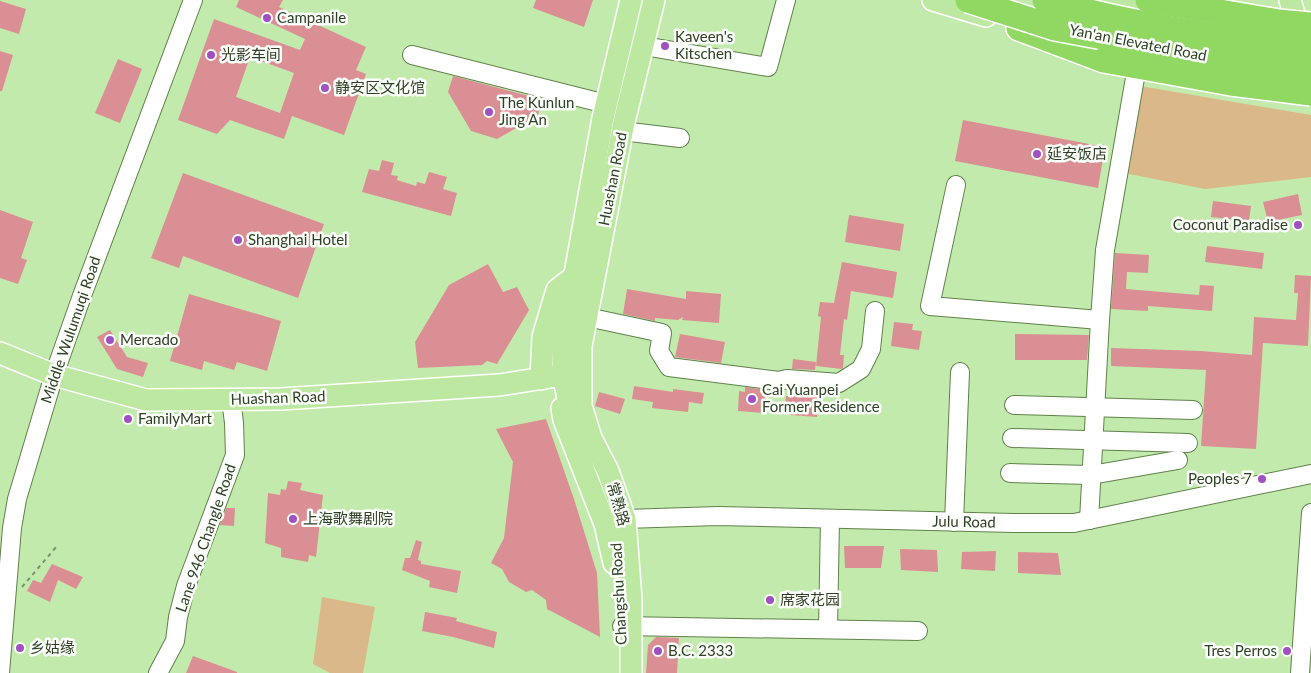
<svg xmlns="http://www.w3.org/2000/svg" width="1311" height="673" font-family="Lato,'Noto Sans SC',sans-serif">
  <rect width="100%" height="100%" fill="#c3eaad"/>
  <g fill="#dbb889">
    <path d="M1140,86L1311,115V177L1205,189L1124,173Z"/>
    <path d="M322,597L375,607L363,673H330L313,664Z"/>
  </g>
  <g fill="#da8f95" fill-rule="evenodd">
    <path d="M239,0H283L279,7L366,47L356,70L366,74L344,135L292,116L284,139L230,120L217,134L178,120L214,19L300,50L305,39L236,7ZM250,57L294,73L280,113L236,97Z"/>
    <path d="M536,0H593L584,27L533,8Z"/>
    <path d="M0,1L26,9L19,34L0,28Z"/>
    <path d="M0,51L13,55L2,91H0Z"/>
    <path d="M118,59L142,69L120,123L95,113Z"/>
    <path d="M453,76L541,99L538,116L497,139L471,131L448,92Z"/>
    <path d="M963,120L1105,147L1098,188L955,161Z"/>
    <path d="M382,160L394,163L391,175L398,176L397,180L416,186L417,182L425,184L429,172L447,177L443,189L457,193L451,216L362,192L369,169L379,171Z"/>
    <path d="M183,173L324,224L298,298L183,256L179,268L151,258Z"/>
    <path d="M1298,194L1302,215L1268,222L1263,202Z"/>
    <path d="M1213,201L1251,206L1249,221L1211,217Z"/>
    <path d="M0,210L33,222L21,258L27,260L18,284L0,278Z"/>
    <path d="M849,215L904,224L900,251L845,242Z"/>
    <path d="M1207,246L1264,253L1262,269L1205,262Z"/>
    <path d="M1115,253L1149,255L1148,273L1127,272L1126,289L1199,295L1200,285L1214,286L1212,311L1148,306V311L1111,309Z"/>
    <path d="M842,262L897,272L893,298L851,291L847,320L844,319L840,355H844L843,368L841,369L816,366L821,317L818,316L820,302L834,303Z"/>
    <path d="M488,264L503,292L517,287L529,310L497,364L487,361L482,365L418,368L415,342L449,285Z"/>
    <path d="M1295,275L1311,276L1308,346L1263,343L1256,449L1201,446L1206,370L1111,366V348L1201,351L1252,355L1254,317L1296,320L1298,293H1294Z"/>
    <path d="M627,289L686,299V291L721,294L719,323L682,320L683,317L678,320L655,318V321L623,314Z"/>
    <path d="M189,294L281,321L267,371L237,362L234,370L204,361L202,370L170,361Z"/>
    <path d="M894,322L913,324L912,330L922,331L919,350L891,346Z"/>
    <path d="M110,330L127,357L148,363L143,377L117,369L97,337Z"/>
    <path d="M680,334L725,342L721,363L675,357Z"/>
    <path d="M1015,334L1089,335L1087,360H1015Z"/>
    <path d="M793,359L816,362L815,370L792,369Z"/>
    <path d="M634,386L673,392V389L704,393L702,404L689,402L688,412L652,408L653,402L632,399Z"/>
    <path d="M745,387L760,389V393H766L764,413L738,411L739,391L745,392Z"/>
    <path d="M793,390L819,392L817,417L790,415L791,409L785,408L786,396H793Z"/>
    <path d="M599,392L625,399L620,414L595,406Z"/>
    <path d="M546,419L574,499L597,573L600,637L547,609L546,600L532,590L526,592L509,582L502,569L491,563L504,538L513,462L496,429Z"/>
    <path d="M288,481L302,483L300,490L323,495L316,557L309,555L308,562L281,557V548L265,543L268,493L280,495L281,489L286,490Z"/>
    <path d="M226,508H235L234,526L220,525Z"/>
    <path d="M416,540L422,542L418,560L421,561V564L461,571L457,593L429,587L430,581L402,570L405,558H410Z"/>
    <path d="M844,546H884L881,568H845Z"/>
    <path d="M900,549L937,550L938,572L901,570Z"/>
    <path d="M996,551L995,571L961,569L962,552Z"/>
    <path d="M1018,552L1058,553L1061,575L1018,573Z"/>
    <path d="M52,564L83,577L76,589L58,580L50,602L27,591L33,580L41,583Z"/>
    <path d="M425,612L457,618L456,621L497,632L494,648L453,637L422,631Z"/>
    <path d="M656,637L679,638L677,673H646L648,645Z"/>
    <path d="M193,656L237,672V673H186Z"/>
  </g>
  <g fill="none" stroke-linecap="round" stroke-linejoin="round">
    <g stroke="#5f824a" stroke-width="20">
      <g id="minor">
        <path d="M644,46L768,67L786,0"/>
        <path d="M412,55L606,104"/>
        <path d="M622,131L680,138"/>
        <path d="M956,185L930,306L1100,320L1105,250L1139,55"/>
        <path d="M587,317L662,333L659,351L669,367L779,381L787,379L839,383L861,369L871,349L875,311"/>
        <path d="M1014,405L1193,410"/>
        <path d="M1012,438L1188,443"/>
        <path d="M1010,473L1091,475L1178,460"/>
        <path d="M1089,520L1100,320"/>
        <path d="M954,522L960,372"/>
        <path d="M614,523L625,519L718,516L1014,523H1074L1311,474"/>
        <path d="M622,626L918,631"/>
        <path d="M828,629L830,519"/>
        <path d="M0,673L12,528L17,499L54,375L83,293L193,0"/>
        <path d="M158,673L175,641L178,617L186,586L235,455L234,423L231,399"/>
        <path d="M1300,673L1311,513"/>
      </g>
    </g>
    <g stroke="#fff" stroke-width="24">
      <g id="major">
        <path d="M933,0L986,16"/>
        <path d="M1104,0L1165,13"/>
        <path d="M1290,0L1301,38"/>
        <path d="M0,353L54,375L146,400L281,399L499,385L563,375L577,371"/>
        <path d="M541,379L543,337L557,290L575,276"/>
        <path d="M562,408L564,420L605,524L614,563L620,567"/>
        <path d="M573,421L563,375V341L603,118L631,0"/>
        <path d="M631,673V600L625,519L608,471L591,438L581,406V346L624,122L654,0"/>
      </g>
    </g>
    <g stroke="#fff" stroke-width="28">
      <path id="highway" d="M1019,28L1104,60"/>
    </g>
    <path stroke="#799469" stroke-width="2" stroke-dasharray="4 4" stroke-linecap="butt" d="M22,587L57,546"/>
    <use href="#minor" stroke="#fff" stroke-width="18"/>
    <use href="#major" stroke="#bde8a1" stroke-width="21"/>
    <use href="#highway" stroke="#91d863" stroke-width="25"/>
    <g stroke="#fff" stroke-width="28" stroke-linecap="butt">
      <g id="highway-bridge">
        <path d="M968,0L1055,28L1274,69L1311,72"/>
        <path d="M1045,0C1129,25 1224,38 1311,49"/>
        <path d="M1148,0L1279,22L1311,25"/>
        <path d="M1104,60L1231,83L1311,93"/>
      </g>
    </g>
    <use href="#highway-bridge" stroke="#91d863" stroke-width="25"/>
  </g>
  <g fill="#9f50c1" stroke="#fbfff9" stroke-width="2">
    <circle cx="267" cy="18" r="5"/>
    <circle cx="665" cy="46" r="5"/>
    <circle cx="211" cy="55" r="5"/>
    <circle cx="325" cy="88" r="5"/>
    <circle cx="489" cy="112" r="5"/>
    <circle cx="1037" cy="154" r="5"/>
    <circle cx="1298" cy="225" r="5"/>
    <circle cx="238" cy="240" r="5"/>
    <circle cx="110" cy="340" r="5"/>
    <circle cx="752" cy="399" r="5"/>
    <circle cx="128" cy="419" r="5"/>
    <circle cx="1262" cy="479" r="5"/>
    <circle cx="293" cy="519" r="5"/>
    <circle cx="770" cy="600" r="5"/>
    <circle cx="20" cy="648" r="5"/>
    <circle cx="658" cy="651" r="5"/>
    <circle cx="1287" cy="651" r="5"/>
  </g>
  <g text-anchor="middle" stroke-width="5" stroke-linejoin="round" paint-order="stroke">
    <g font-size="15" fill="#303f27" stroke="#fbfff9" text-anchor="start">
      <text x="277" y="23">Campanile</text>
      <text x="675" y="42">Kaveen's<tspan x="675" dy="17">Kitschen</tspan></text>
      <text x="221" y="60">光影车间</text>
      <text x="335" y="93">静安区文化馆</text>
      <text x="499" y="108">The Kunlun<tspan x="499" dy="17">Jing An</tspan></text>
      <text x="1047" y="159">延安饭店</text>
      <text x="1288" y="230" text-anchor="end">Coconut Paradise</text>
      <text x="248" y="245">Shanghai Hotel</text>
      <text x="120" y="345">Mercado</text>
      <text x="762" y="395">Cai Yuanpei<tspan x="762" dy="17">Former Residence</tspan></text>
      <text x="138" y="424">FamilyMart</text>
      <text x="1252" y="484" text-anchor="end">Peoples 7</text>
      <text x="303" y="524">上海歌舞剧院</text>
      <text x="780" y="605">席家花园</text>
      <text x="30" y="653">乡姑缘</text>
      <text x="668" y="656">B.C. 2333</text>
      <text x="1277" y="656" text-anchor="end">Tres Perros</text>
    </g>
    <g font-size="15" fill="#303f27" stroke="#fbfff9">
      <text transform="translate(1138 43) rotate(11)" y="5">Yan'an Elevated Road</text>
      <text transform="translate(613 179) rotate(-79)" y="5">Huashan Road</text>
      <text transform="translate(71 330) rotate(-71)" y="5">Middle Wulumuqi Road</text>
      <text transform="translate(278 398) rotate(-2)" y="5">Huashan Road</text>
      <text transform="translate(618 504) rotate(74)" y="5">常熟路</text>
      <text transform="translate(964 522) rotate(1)" y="5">Julu Road</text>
      <text transform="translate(206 538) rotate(-71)" y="5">Lane 946 Changle Road</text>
      <text transform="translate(619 594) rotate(-93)" y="5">Changshu Road</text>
    </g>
  </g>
</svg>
